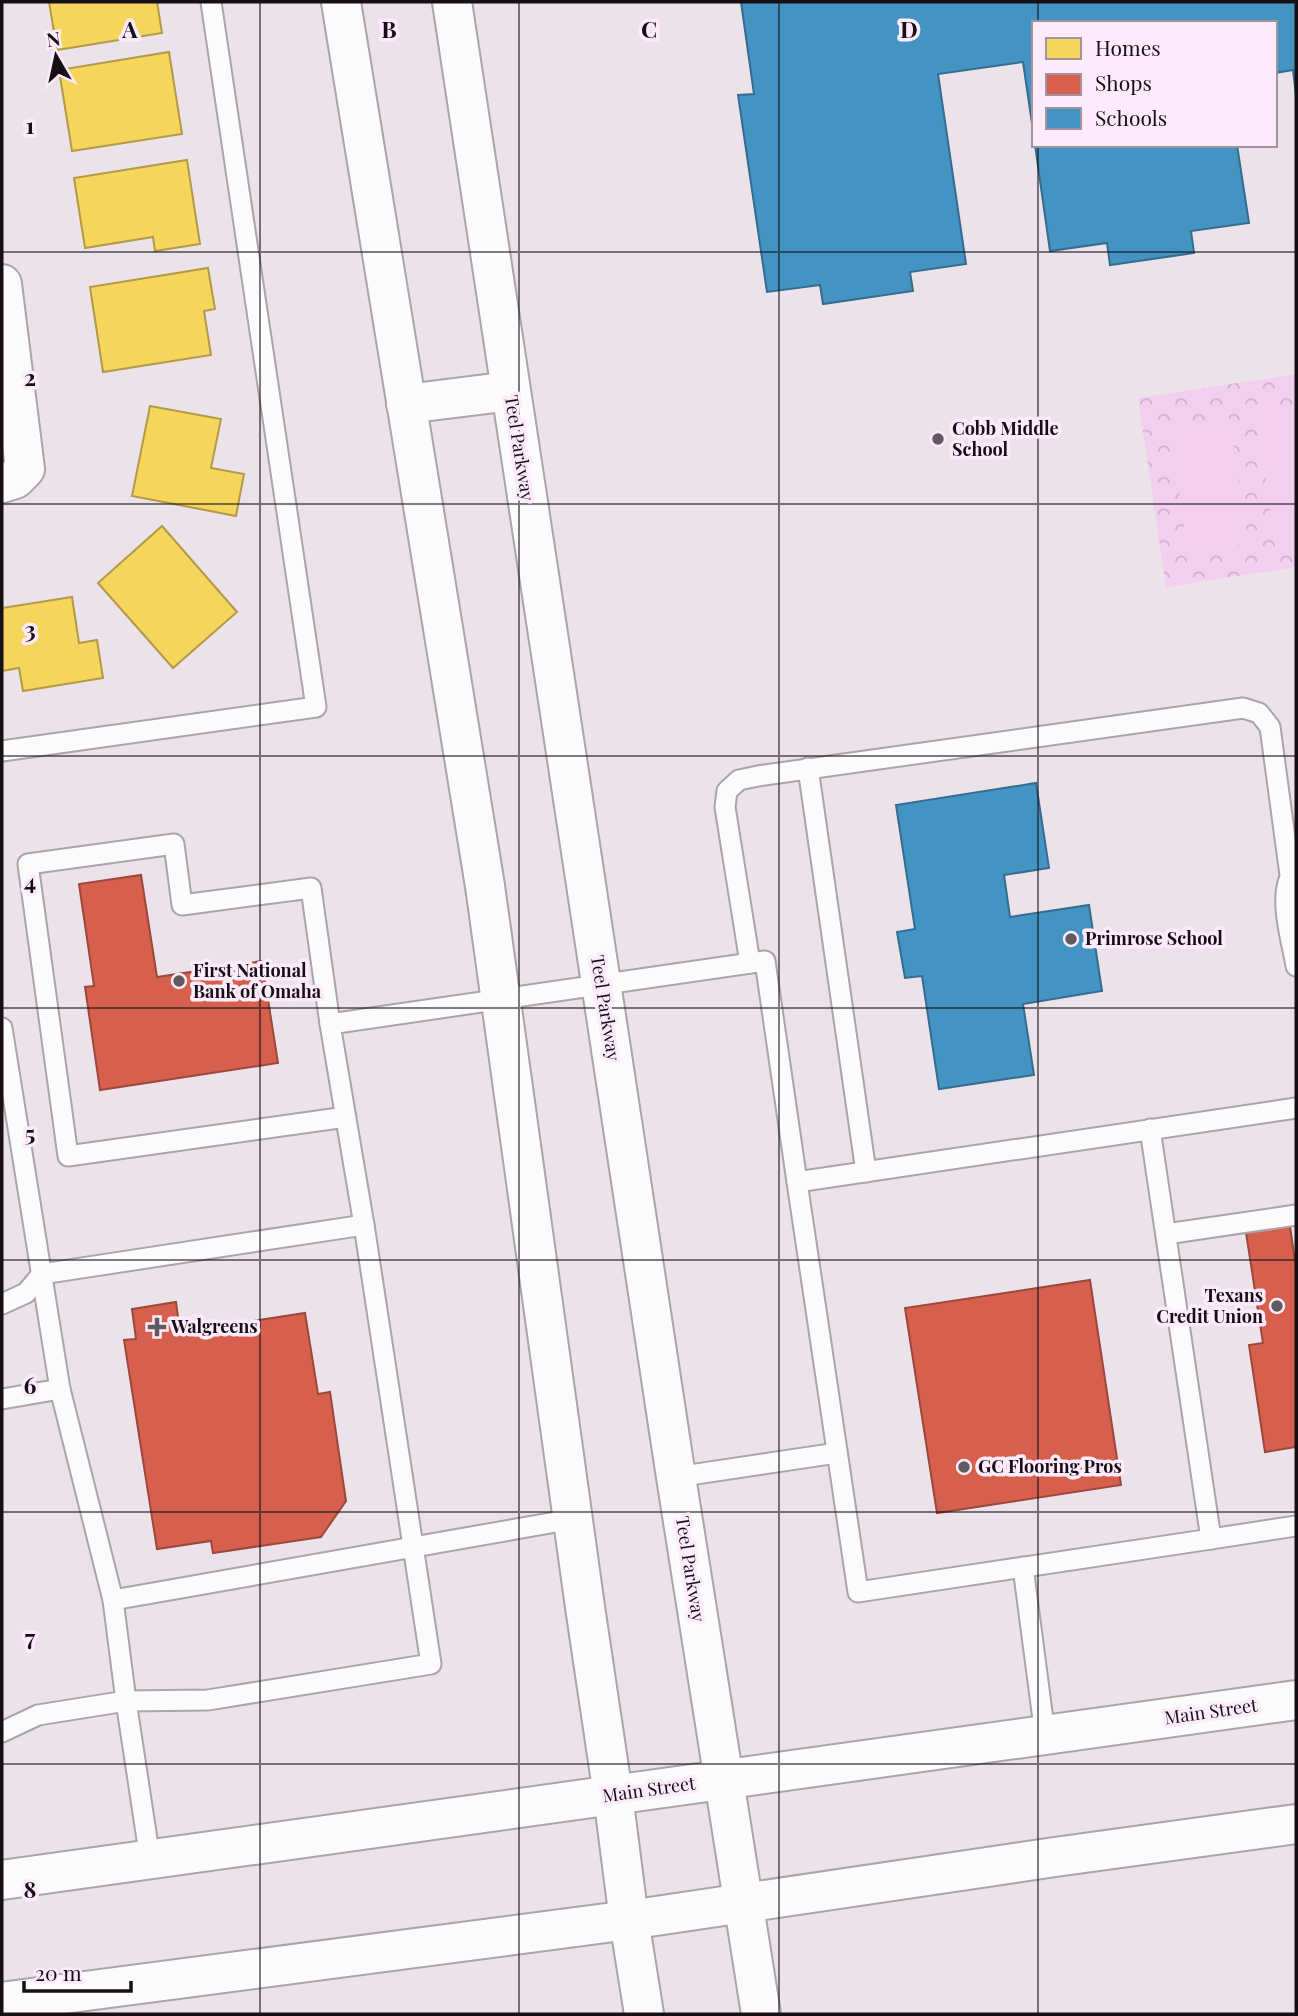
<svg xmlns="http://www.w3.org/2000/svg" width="1298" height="2016" font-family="'Playfair Display',serif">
  <defs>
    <pattern id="park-crowns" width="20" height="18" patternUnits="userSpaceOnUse" patternTransform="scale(1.75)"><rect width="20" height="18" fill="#f2cfef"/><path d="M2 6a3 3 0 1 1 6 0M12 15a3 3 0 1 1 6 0" fill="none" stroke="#cfb1cc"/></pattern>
  </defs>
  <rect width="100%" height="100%" fill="#ebe2ea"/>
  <path fill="url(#park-crowns)" d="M1296,374V567L1166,587L1138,398Z"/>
  <g fill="#f2cfef">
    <path d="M1296,406V537L1275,540L1256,413Z"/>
    <path d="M1229,417L1248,544L1188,553L1169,426Z"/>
  </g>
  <g fill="#f6d55c" stroke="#b39a47" stroke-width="2">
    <path d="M49,2H157L162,33L57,50Z"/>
    <path d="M169,52L182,134L72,151L59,70Z"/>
    <path d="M187,160L200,244L155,251L153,237L85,248L74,178Z"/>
    <path d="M208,268L215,309L204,311L211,355L103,372L90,287Z"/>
    <path d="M150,406L221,419L211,468L244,474L236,516L132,496Z"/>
    <path d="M162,526L237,612L173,668L98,583Z"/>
    <path d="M72,597L79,643L97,640L103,678L23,691L19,668L2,671V608Z"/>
  </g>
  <g fill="#d6604d" stroke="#9c483c" stroke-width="2">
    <path d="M141,875L157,977L262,961L278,1063L100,1090L85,987L94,986L79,884Z"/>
    <path d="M1289,1219L1296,1268V1447L1265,1452L1249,1345L1263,1343L1245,1226Z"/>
    <path d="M1090,1280L1121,1485L937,1513L905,1308Z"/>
    <path d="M176,1302L180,1332L305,1313L318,1394L330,1392L346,1501L321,1537L213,1553L211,1541L157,1549L124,1340L136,1339L132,1309Z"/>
  </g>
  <g fill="#4393c3" stroke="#366c8f" stroke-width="2">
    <path d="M741,2H1296V96L1293,70L1275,73V23H1034V137L1023,62L938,74L966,264L910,272L913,291L823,304L820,285L767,292L738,95L754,94Z"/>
    <path d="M1035,145H1237L1249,223L1191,231L1194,253L1110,265L1107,243L1050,251Z"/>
    <path d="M1036,783L1049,868L1004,875L1010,917L1089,905L1102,991L1023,1004L1034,1075L939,1089L922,976L905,978L897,932L915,929L896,805Z"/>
  </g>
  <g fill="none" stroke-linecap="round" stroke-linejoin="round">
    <g stroke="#aba4aa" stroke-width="23">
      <g id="lane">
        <path d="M2,751L316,707L211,2"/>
        <path d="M808,768L866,1172"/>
        <path d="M1296,869C1275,890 1292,940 1296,966"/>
        <path d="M750,963L725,807L727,791L739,780L758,776L1243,708L1259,713L1270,727L1290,875"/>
        <path d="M330,1024L765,961L797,1182"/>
        <path d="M2,1028L60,1389L2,1399"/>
        <path d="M1150,1129L1211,1539L858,1592L797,1182L1296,1108"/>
        <path d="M1166,1234L1296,1215"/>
        <path d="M2,1304L26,1293L42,1274L364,1225"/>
        <path d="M60,1389L113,1600L126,1701L208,1700L431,1664L364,1225L330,1024L311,888L182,905L174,844L28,864L68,1156L346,1117"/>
        <path d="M676,1477L837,1453"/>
        <path d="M1211,1539L1296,1526"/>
        <path d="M1023,1567L1045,1735"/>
        <path d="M113,1600L573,1519"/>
        <path d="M2,1732L38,1715L126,1701L150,1859"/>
      </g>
    </g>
    <g stroke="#aba4aa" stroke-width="42">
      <path id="street" d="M2,284L25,469L15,479L2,483"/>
    </g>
    <g stroke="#aba4aa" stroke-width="42">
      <g id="secondary">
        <path d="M341,2L485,886L585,1607L613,1795L629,1920L644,2014"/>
        <path d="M452,2L676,1477L761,2014"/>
        <path d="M406,404L510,391"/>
        <path d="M2,1880L1296,1700"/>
        <path d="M2,2002L629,1920L1055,1857L1296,1824"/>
      </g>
    </g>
    <use href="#lane" stroke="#fcfbfc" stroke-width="19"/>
    <use href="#street" stroke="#fcfbfc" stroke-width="38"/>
    <use href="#secondary" stroke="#fcfbfc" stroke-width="38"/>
  </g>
  <path fill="none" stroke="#161015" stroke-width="2" stroke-opacity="0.55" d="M260,2V2014M519,2V2014M779,2V2014M1038,2V23M1038,145V2014M2,252H1296M2,504H1296M2,756H1296M2,1008H1296M2,1260H1296M2,1512H1296M2,1764H1296"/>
  <g fill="#615a60" stroke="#fdebfb" stroke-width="2.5">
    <circle cx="938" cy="439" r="7"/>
    <circle cx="1071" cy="939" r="7"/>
    <circle cx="179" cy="981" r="7"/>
    <circle cx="1277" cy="1306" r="7"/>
    <path d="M153.5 1316.5h7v7h7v7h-7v7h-7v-7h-7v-7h7z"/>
    <circle cx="964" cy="1467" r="7"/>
  </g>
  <g text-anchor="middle" stroke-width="7" stroke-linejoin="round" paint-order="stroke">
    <g font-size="18" font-weight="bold" fill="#161015" stroke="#fdebfb" text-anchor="start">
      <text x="952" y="435">Cobb Middle<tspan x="952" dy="21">School</tspan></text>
      <text x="1085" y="945">Primrose School</text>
      <text x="193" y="977">First National<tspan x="193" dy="21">Bank of Omaha</tspan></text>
      <text x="1263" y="1302" text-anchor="end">Texans<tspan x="1263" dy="21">Credit Union</tspan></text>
      <text x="171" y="1333">Walgreens</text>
      <text x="978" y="1473">GC Flooring Pros</text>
    </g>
    <g font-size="18" fill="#161015" stroke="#fdebfb">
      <text transform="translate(519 448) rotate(81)" y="6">Teel Parkway</text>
      <text transform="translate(605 1008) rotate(81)" y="6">Teel Parkway</text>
      <text transform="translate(690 1569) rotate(81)" y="6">Teel Parkway</text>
      <text transform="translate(1211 1712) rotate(-8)" y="6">Main Street</text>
      <text transform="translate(649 1790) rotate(-8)" y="6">Main Street</text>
    </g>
  </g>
  <g font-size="23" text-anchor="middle" font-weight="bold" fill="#161015" stroke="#fdebfb" stroke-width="7" stroke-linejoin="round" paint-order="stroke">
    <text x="130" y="38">A</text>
    <text x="389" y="38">B</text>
    <text x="649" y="38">C</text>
    <text x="909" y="38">D</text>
    <text x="30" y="134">1</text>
    <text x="30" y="386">2</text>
    <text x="30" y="638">3</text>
    <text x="30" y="890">4</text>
    <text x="30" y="1142">5</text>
    <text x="30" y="1394">6</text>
    <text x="30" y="1646">7</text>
    <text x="30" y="1898">8</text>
  </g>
  <rect width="1298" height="2016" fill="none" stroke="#161015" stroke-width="7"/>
  <rect x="1032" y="21" width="245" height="126" fill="#fdebfb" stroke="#a1939f" stroke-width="2"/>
  <rect x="1046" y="38" width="35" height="21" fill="#f6d55c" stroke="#a1939f" stroke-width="2"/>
  <text x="1095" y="56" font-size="21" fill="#161015">Homes</text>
  <rect x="1046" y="74" width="35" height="21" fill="#d6604d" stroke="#a1939f" stroke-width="2"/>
  <text x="1095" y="91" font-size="21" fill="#161015">Shops</text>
  <rect x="1046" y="108" width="35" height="21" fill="#4393c3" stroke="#a1939f" stroke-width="2"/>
  <text x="1095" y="126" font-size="21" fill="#161015">Schools</text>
  <g transform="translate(56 56) rotate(351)" stroke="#fdebfb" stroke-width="5" paint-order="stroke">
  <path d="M0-5L12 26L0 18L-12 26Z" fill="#161015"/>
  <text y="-10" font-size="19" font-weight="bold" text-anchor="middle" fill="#161015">N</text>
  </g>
  <path d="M24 1981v10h107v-10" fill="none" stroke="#161015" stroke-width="3.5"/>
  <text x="35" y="1981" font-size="21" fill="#161015" stroke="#fdebfb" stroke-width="5" paint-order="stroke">20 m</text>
</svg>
